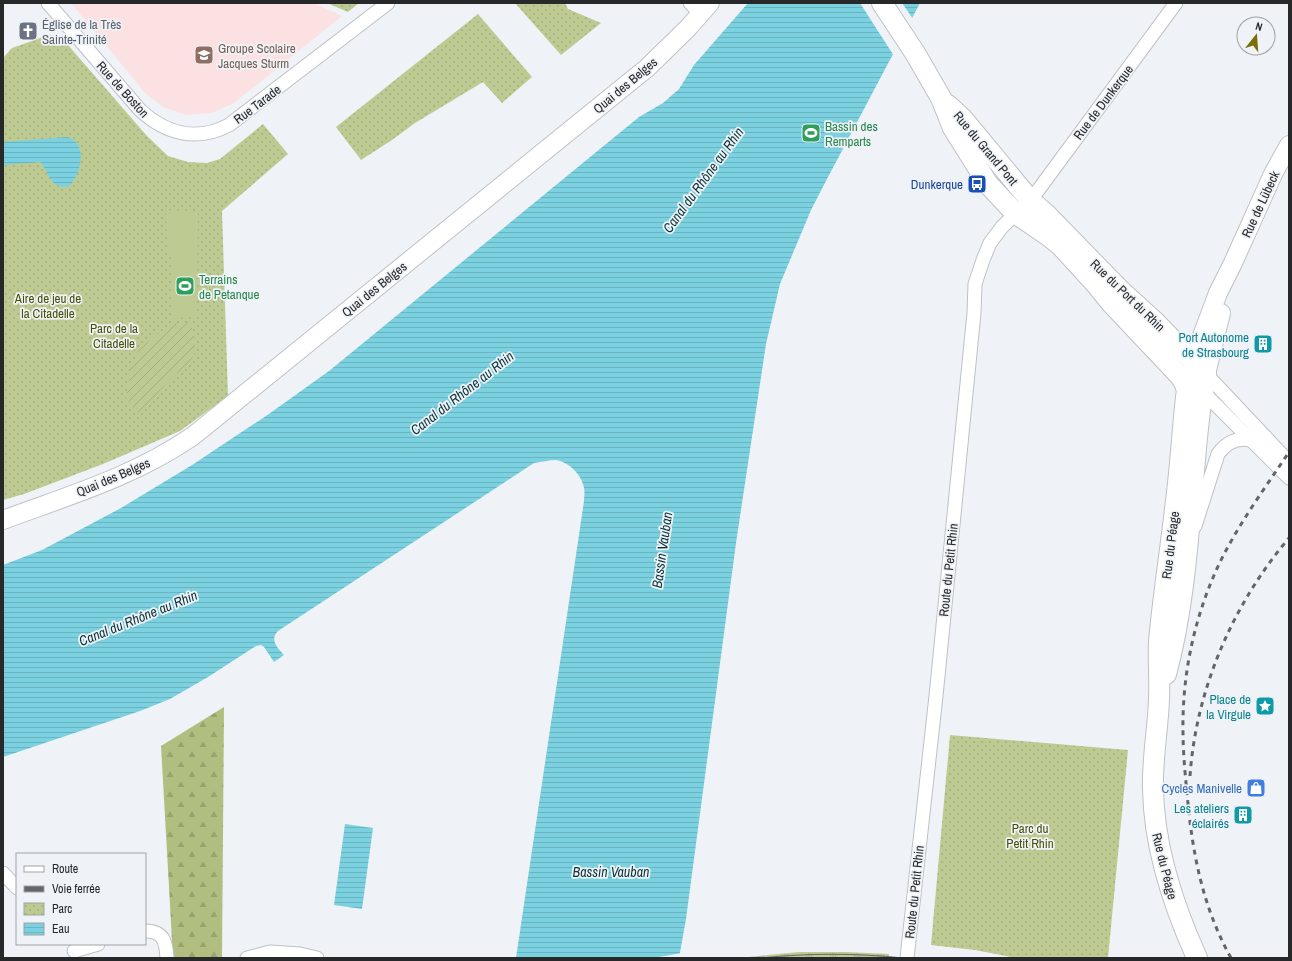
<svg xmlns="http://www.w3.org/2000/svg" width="1292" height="961" font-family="'Archivo Narrow',sans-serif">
  <defs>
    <pattern id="grass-tufts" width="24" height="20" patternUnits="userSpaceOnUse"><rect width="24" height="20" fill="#bdcb92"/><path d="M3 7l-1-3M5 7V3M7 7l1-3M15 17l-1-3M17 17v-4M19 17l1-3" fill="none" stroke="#a2ae7e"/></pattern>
    <pattern id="forest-firs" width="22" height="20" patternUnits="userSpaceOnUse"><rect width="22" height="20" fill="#b0bf80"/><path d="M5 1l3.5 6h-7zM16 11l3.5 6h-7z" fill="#97a46f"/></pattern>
    <pattern id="park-dots" width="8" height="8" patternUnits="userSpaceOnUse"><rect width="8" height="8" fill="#bdcb92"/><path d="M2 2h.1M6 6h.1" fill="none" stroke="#a2ae7e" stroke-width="1.8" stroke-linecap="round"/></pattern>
    <pattern id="garden-furrows" width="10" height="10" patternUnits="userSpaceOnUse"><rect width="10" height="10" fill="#bdcb92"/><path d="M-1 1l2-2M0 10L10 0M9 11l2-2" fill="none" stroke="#a2ae7e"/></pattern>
    <pattern id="water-rules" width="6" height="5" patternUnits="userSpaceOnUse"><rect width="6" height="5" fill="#7bd1df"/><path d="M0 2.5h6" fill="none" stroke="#6ab3c0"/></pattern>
  </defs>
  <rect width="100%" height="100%" fill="#eff3f7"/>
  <path fill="#fce1e3" d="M71,3H314L342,16L234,103L212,113L186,115L163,107L146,94Z"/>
  <path fill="url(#grass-tufts)" d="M799,952H847L889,954V958H737Z"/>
  <path fill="url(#forest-firs)" d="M224,707L222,958H173L161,746Z"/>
  <g fill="url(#park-dots)">
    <path d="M327,3H359L348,12Z"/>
    <path d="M515,3H565L568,9L601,23L561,55Z"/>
    <path d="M478,14L532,77L502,103L483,82L415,123L392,140L361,160L336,127Z"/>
    <path d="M49,35L61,37L147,136L168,156L188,162L207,163L220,159L263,124L288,154L222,211L228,396L180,431L103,464L24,494L3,500V58L12,48Z"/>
    <path d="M950,735L1128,750L1108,958H1016L975,950L931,945Z"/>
  </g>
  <path fill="url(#garden-furrows)" d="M191,322L195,341L194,355L188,365L173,376L139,414L126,398L131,368L139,349L171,324Z"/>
  <path fill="#bdcb92" d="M166,210L198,211L197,316L172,319V257L167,252Z"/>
  <g fill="url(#water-rules)">
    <path d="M748,3H920L827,179L811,210L780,284L766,344L736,543L686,919L679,958H516L584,501C584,497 585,492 584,488C582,475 569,462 556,460C549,460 542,462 534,463L278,631C269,640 278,648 284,655L274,662L264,647L261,645L256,646L208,677L170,699L140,711L3,757V565L42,550L121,508L192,465L266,416L329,371L639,117L663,103L679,89L694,65Z"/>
    <path d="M68,137C72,139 76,141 78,145C85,157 78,179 68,187C49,188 50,173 40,162L3,165V142Z"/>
    <path d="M345,824L373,828L362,909L334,905Z"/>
  </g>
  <g fill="#eff3f7">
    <path d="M860,3H902L913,19L894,56Z"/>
    <path d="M682,953L681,958H654L659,957Z"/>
  </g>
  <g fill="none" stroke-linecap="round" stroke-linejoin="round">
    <g stroke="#bdc1c5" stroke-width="15">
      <g id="street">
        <path d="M48,3L140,110C166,134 197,142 229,125L388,3"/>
        <path d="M690,3L700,13"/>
        <path d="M1206,374L1289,462"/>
        <path d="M1203,390L1209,398L1289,478"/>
        <path d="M1195,526L1218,454C1226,443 1237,437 1250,440"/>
        <path d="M3,873L17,888"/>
        <path d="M145,931C164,931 166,942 167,958"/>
        <path d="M74,951L98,944"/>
        <path d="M247,958L270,952L300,954L317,958"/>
        <path d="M907,958L936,696L974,313L975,284L983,260L990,243L1002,227L1030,200L1039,189L1176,3"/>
      </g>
    </g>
    <g stroke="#bdc1c5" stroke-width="20">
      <g id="secondary">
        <path d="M1206,374L1221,313"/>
        <path d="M1187,391L1202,336L1218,293L1233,263L1273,174L1289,145"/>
        <path d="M3,520C70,495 133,477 193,436L647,68L688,28L710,3"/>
      </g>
    </g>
    <g stroke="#bdc1c5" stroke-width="22">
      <g id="primary">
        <path d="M882,3L915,53L941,98L953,128L988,184L1015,213L1050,237L1061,246L1094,282L1112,304L1180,376L1185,384L1187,391L1186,397C1182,434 1180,472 1175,509C1170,553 1163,597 1159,641C1158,660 1160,680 1159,699C1158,729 1152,759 1153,789C1154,848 1173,905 1197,958"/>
        <path d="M948,105L963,119L1030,200L1046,214L1121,291L1155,322L1206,374C1199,406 1197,438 1194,471C1188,539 1184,608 1166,674"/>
      </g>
    </g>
    <use href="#street" stroke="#fff" stroke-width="13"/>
    <use href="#secondary" stroke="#fff" stroke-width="18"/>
    <use href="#primary" stroke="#fff" stroke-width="20"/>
    <path stroke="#636568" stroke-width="1" d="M761,958C808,953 856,953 903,958"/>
    <g stroke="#636568" stroke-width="3" stroke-dasharray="5 5" stroke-linecap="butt">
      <path d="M1190,776C1196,689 1233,604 1289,538"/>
      <path d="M1231,958C1202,906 1192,851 1187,793C1185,773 1183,752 1183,732C1182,678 1193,623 1215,573C1234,530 1263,491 1289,452"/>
    </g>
  </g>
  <defs>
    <g id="church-square" transform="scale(1)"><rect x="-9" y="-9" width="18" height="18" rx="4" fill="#6b7280" stroke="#eff3f7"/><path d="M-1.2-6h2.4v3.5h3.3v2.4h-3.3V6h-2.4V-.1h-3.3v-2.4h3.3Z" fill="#fff"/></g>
    <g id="school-square" transform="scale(1)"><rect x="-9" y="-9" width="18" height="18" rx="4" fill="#8d6e63" stroke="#eff3f7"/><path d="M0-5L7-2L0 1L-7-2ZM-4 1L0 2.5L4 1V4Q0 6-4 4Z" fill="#fff"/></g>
    <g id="stadium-square" transform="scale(1)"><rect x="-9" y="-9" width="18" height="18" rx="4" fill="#2e9e5b" stroke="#eff3f7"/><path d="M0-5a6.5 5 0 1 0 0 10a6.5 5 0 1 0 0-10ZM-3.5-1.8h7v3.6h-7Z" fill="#fff"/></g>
    <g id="bus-square" transform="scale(1)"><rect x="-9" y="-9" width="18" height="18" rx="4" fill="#1a4fb4" stroke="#eff3f7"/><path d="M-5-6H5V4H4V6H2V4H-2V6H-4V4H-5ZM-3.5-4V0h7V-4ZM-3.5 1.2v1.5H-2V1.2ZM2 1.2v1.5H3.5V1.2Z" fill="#fff"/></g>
    <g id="building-square" transform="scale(1)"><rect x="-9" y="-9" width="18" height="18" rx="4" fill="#0f9aa8" stroke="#eff3f7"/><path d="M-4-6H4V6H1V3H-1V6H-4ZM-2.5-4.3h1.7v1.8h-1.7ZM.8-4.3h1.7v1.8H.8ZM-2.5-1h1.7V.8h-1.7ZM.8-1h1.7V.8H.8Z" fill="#fff"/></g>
    <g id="sight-square" transform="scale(1)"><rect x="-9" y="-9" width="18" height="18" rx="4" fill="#0f9aa8" stroke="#eff3f7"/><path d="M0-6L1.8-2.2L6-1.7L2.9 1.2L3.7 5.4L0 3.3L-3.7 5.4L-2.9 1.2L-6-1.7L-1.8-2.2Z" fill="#fff"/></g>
    <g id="shop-square" transform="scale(1)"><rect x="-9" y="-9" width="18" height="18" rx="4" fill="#3f7fe0" stroke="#eff3f7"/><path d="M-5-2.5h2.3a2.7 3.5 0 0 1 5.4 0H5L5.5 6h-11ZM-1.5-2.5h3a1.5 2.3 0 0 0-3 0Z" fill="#fff"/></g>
  </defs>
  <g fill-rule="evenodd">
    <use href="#church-square" x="28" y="31"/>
    <use href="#school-square" x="204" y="55"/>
    <use href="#stadium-square" x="811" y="133"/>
    <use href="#bus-square" x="977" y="184"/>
    <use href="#stadium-square" x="185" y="286"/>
    <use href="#building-square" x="1263" y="344"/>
    <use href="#sight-square" x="1265" y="706"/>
    <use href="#shop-square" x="1256" y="788"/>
    <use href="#building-square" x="1243" y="815"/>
  </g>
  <g text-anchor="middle" stroke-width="3.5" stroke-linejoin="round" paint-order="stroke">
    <g font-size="13" fill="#5b616d" stroke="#eff3f7" text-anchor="start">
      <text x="42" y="29">Église de la Très<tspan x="42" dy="15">Sainte-Trinité</tspan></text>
    </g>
    <g font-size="13" fill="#785e54" stroke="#eff3f7" text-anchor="start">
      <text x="218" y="53">Groupe Scolaire<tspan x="218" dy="15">Jacques Sturm</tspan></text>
    </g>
    <g font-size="13" fill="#26282a" stroke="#eff3f7">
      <text transform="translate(625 85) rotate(-40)" y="5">Quai des Belges</text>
      <text transform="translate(123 89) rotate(48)" y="5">Rue de Boston</text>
      <text transform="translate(1103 102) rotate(-53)" y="5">Rue de Dunkerque</text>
      <text transform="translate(257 104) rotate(-37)" y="5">Rue Tarade</text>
      <text transform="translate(986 148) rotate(50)" y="5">Rue du Grand Pont</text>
      <text transform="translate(1260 204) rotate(-65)" y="5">Rue de Lübeck</text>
      <text transform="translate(374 289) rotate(-39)" y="5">Quai des Belges</text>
      <text transform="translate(1128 295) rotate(44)" y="5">Rue du Port du Rhin</text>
      <text transform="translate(113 477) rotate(-23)" y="5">Quai des Belges</text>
      <text transform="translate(1170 545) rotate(-83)" y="5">Rue du Péage</text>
      <text transform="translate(948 570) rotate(-84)" y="5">Route du Petit Rhin</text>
      <text transform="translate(1165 866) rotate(76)" y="5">Rue du Péage</text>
      <text transform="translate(914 892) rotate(-84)" y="5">Route du Petit Rhin</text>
    </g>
    <g font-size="13" fill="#27864d" stroke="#eff3f7" text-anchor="start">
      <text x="825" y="131">Bassin des<tspan x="825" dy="15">Remparts</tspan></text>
      <text x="199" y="284">Terrains<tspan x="199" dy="15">de Petanque</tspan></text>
    </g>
    <g font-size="13" fill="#164399" stroke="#eff3f7" text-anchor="end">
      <text x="963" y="189">Dunkerque</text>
    </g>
    <g font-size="13" fill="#444f05" stroke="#eff3f7">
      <text x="48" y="303">Aire de jeu de<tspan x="48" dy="15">la Citadelle</tspan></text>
      <text x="114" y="333">Parc de la<tspan x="114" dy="15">Citadelle</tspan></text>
      <text x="1030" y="833">Parc du<tspan x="1030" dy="15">Petit Rhin</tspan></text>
    </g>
    <g font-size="13" fill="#0d838f" stroke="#eff3f7" text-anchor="end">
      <text x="1249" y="342">Port Autonome<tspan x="1249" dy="15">de Strasbourg</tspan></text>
      <text x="1251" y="704">Place de<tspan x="1251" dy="15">la Virgule</tspan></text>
      <text x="1229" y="813">Les ateliers<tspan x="1229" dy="15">éclairés</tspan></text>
    </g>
    <g font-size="13" fill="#366cbe" stroke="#eff3f7" text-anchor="end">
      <text x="1242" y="793">Cycles Manivelle</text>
    </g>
    <g font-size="14" font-style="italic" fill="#0a353b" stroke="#eff3f7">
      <text transform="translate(703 180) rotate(-54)" y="5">Canal du Rhône au Rhin</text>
      <text transform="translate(462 393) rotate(-38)" y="5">Canal du Rhône au Rhin</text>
      <text transform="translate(662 550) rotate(-82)" y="5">Bassin Vauban</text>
      <text transform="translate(138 618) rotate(-22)" y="5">Canal du Rhône au Rhin</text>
      <text x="611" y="877">Bassin Vauban</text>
    </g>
  </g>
  <rect width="1292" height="961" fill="none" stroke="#26282a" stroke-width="8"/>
  <rect x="16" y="853" width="130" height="92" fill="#eff3f7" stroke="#9fa2a5"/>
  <rect x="24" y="866" width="20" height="6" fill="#ffffff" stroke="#9fa2a5"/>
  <text x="52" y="873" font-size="12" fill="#26282a">Route</text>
  <rect x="24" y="886" width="20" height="6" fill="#636568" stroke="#9fa2a5"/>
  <text x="52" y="893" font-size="12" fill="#26282a">Voie ferrée</text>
  <rect x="24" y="903" width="20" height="12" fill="url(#park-dots)" stroke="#9fa2a5"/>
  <text x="52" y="913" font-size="12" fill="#26282a">Parc</text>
  <rect x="24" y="923" width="20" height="12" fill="url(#water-rules)" stroke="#9fa2a5"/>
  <text x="52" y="933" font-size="12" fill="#26282a">Eau</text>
  <g transform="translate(1256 36) rotate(17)"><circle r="19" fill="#eff3f7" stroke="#9fa2a5"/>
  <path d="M0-3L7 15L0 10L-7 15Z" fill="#7a6c06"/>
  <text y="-6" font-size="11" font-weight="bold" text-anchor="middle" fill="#26282a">N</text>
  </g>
</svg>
